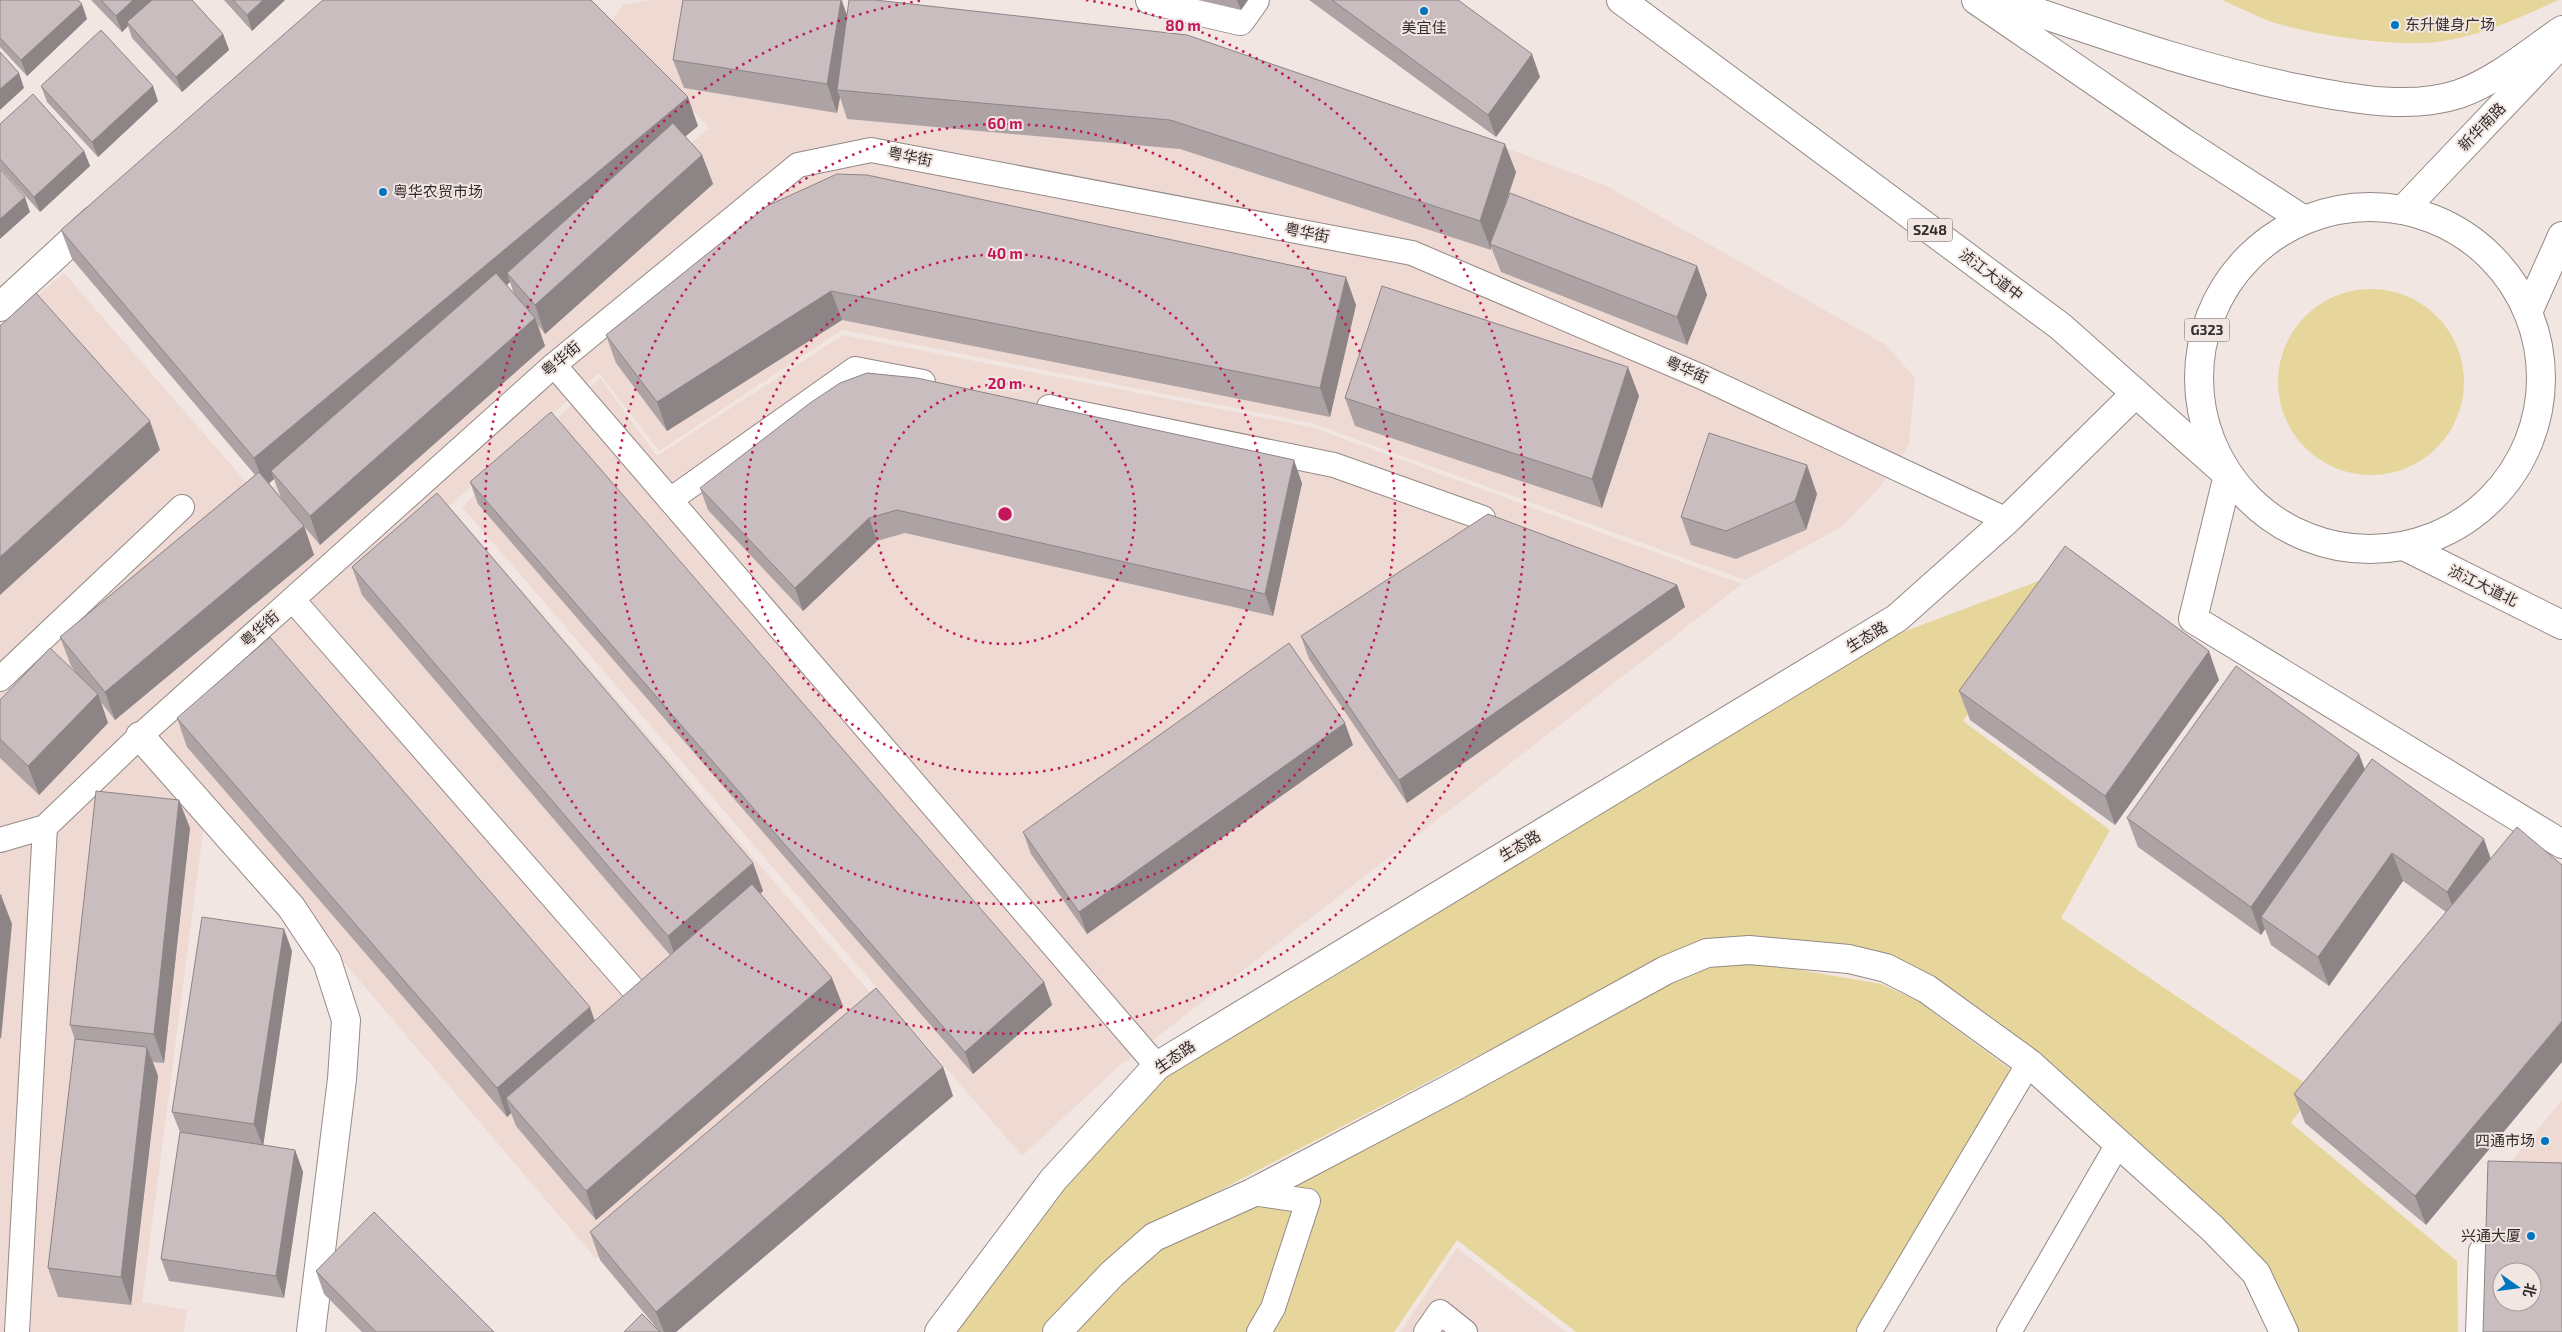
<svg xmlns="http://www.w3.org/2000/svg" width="2562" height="1332" font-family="'Exo 2','Noto Sans SC',sans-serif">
  <rect width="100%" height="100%" fill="#f2e6e2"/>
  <g fill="#eed9d3">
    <path d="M651,0H719L942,21L1437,122L1607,186L1886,345L1915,378L1909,445L1881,486L1841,527L1745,580L1311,423L842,330L659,451L599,373L449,506L880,1004L596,1259L207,801L142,1302L187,1310L184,1332H0V327L64,273L260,498L709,128L610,22L623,5Z"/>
    <path d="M843,335L1311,427L1742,584L1117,1068L1022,1156L462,507L600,378L657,456Z"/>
    <path d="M2562,1100V1198L2494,1182Z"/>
    <path d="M1457,1248L1566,1332H1400Z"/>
  </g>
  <g fill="#e6d69b">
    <path d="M2222,0H2558C2520,18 2479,37 2436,42C2392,47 2305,35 2264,19C2250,13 2236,6 2222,0Z"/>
    <circle cx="2371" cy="382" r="93"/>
    <path d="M2073,568L1963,721L2110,830L2061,918L2315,1090L2291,1123L2457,1261L2458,1332H2293L2267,1270L1889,959L1660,961L1147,1228L1101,1266L1041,1332H954L1059,1187L1166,1075L1900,633Z"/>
    <path d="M1747,961L1881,984L1918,1001L2012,1071L1856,1332H1576L1457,1240L1394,1332H1062L1154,1241L1670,980L1708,966Z"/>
  </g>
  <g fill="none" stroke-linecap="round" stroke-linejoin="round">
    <g stroke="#948985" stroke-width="26">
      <g id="service">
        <path d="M554,365L1157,1066"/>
        <path d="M1049,407L1334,465L1483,518"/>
        <path d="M670,500L855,369L923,382"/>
        <path d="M293,600L634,990"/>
        <path d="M0,679L182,507"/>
        <path d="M0,840L45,827L140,736L554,365L798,165L871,150L1412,253L1702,377L2007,520"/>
        <path d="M1252,1193L1308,1201L1273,1308L1259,1332"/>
        <path d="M17,1332L45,827"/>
        <path d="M1426,1332L1440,1312L1465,1332"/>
        <path d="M1869,1332L2029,1063"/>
        <path d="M2009,1332L2118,1144"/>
        <path d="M2478,1332L2481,1251"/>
      </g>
    </g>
    <g stroke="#948985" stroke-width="30">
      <g id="minor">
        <path d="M1150,0L1240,21L1255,0"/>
        <path d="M0,307L94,220"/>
        <path d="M2228,475L2193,619L2562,844"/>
        <path d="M140,736L291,907L327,961L346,1020L342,1079L311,1332"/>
        <path d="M1057,1332L1112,1274L1154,1237L1252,1193L1455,1086L1666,970L1707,953L1749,950L1849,959L1886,968L1927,989L2029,1063L2212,1228L2256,1273L2284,1332"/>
      </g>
    </g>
    <g stroke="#948985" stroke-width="30">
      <path id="tertiary" d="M939,1332L1053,1180L1157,1066L1897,618L2007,520L2136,393"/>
    </g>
    <g stroke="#948985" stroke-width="30">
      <g id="primary">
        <path d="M1621,0L2060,326L2228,475"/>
        <path d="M1976,0L2182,141L2304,220"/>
      </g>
    </g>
    <g stroke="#948985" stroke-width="30">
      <g id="trunk">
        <path d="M2001,0C2102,34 2201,70 2306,90C2355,99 2410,110 2459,94C2496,81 2530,52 2562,30"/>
        <circle cx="2370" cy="378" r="171"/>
        <path d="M2403,210L2559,46"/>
        <path d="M2528,312L2562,236"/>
        <path d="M2404,546L2562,625"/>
      </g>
    </g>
    <use href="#service" stroke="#fff" stroke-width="24"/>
    <use href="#minor" stroke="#fff" stroke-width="28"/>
    <use href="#tertiary" stroke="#fff" stroke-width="28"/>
    <use href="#primary" stroke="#fff" stroke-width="28"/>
    <use href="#trunk" stroke="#fff" stroke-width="28"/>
  </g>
  <g fill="#aea3a4" fill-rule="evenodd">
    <path d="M0,0L87,19L27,76L0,47Z"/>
    <path d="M91,0H192L223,34L229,50L182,92L132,38L128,26L122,32Z"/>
    <path d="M224,0H285L252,31Z"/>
    <path d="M842,0L847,15L1516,172L1504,209L1697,266L1707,295L1687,345L1501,272L1491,247V250L1180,149L847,119L840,97L837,113L684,88L673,60Z"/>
    <path d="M1198,0H1248L1241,10Z"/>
    <path d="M1309,0H1458L1540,77L1496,137Z"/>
    <path d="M41,86L158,101L98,157L47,102Z"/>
    <path d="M0,124L84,151L90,166L40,212L0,168Z"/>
    <path d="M698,126L685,136L702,155L713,184L545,334L538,325L545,346L320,545L302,524L304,526L314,555L115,720L101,702L108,723L39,795L0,758V700L80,678L71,666L60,637L255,475L72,259L61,230ZM510,282L514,294L507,285ZM274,479L281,498L269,483Z"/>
    <path d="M767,206L1356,305L1330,417L842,320L667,431L616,363L606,335Z"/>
    <path d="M1639,396L1602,508L1355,426L1345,398Z"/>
    <path d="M470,482L1044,982L1052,1005L973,1074L478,504Z"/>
    <path d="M1302,483L1273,616L905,533L877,541L803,611L708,510L700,488Z"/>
    <path d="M1817,494L1806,530L1736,559L1691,545L1681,517Z"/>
    <path d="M352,567L753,863L763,891L760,894L843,1006L596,1220L516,1126L511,1113L507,1117L187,747L177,718L595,1021L670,955L362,595Z"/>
    <path d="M1677,585L1685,607L1407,803L1309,659L1301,636Z"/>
    <path d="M2219,680L2115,825L1970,720L1959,691Z"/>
    <path d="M1353,745L1087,934L1031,854L1023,832Z"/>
    <path d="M2365,770L2484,839L2426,1225L2305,1123L2294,1094L2446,912L2403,881L2329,986L2271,945L2265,929L2261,935L2138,847L2127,818Z"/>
    <path d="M190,828L164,1063L153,1062L158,1076L131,1305L58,1297L48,1268L75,1040L70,1025Z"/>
    <path d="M292,951L263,1145L295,1150L303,1172L284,1298L169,1281L161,1259L180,1132L172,1112Z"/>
    <path d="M943,1067L953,1096L676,1332H660L600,1260L590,1232Z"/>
    <path d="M316,1271L494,1332H362L324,1294Z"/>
  </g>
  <g fill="#8d8486">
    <path d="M133,0H155L127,22L128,26L122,32L116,16Z"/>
    <path d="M263,0H285L252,31L247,15Z"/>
    <path d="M841,0L852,28L837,90L840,97L837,113L827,84Z"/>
    <path d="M1237,0H1248L1241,10Z"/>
    <path d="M82,4L87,19L27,76L21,60Z"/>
    <path d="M223,34L229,50L182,92L176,77Z"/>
    <path d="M1532,54L1540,77L1496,137L1488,115Z"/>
    <path d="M19,73L24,88L0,110V89Z"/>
    <path d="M153,86L158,101L98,157L92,142Z"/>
    <path d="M688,97L698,126L513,280L507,273L510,282L276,477L271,471L274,479L265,487L254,458Z"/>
    <path d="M1505,144L1516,172L1492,244H1490L1491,247V250L1480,221Z"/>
    <path d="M84,151L90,166L40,212L34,197Z"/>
    <path d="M702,155L713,184L545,334L535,305Z"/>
    <path d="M25,197L30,212L0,239V219Z"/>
    <path d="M1697,266L1707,295L1687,345L1677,317Z"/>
    <path d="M1346,277L1356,305L1330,417L1320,388Z"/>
    <path d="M831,291L842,320L667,431L657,402Z"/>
    <path d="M535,318L545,346L320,545L310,516Z"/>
    <path d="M1628,367L1639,396L1602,508L1592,479Z"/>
    <path d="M150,421L160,450L0,595V557Z"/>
    <path d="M1294,460L1302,483L1273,616L1265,594Z"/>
    <path d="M1807,465L1817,494L1806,530L1795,501Z"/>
    <path d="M869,518L877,541L803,611L795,588Z"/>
    <path d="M304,526L314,555L115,720L105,692Z"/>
    <path d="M1677,585L1685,607L1407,803L1399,780Z"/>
    <path d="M2209,651L2219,680L2115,825L2105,796Z"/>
    <path d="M98,694L108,723L39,795L28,766Z"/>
    <path d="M1345,723L1353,745L1087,934L1079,912Z"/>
    <path d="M2359,754L2370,783L2261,917L2265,929L2261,935L2251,907Z"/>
    <path d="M179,800L190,828L164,1063L154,1034Z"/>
    <path d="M2484,839L2494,868L2458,920L2447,892Z"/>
    <path d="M2392,853L2403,881L2329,986L2318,957Z"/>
    <path d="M753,863L763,891L678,964L668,936Z"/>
    <path d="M1,895L12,924L1,1039L0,1037V910Z"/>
    <path d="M284,929L292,951L263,1147L254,1124Z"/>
    <path d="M832,978L843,1006L596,1220L586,1191Z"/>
    <path d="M1044,982L1052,1005L973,1074L965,1052Z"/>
    <path d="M590,1007L600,1036L506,1098L511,1113L507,1117L497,1088Z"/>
    <path d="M2562,1021V1062L2426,1225L2415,1196Z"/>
    <path d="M147,1047L158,1076L131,1305L121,1277Z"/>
    <path d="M943,1067L953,1096L676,1332H664L656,1312Z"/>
    <path d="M295,1150L303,1172L284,1298L276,1276Z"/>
  </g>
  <g fill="#cabdbf" stroke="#8d8486" fill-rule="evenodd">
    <path d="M0,0H78L82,4L21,60L0,38Z"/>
    <path d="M101,0H133L116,16Z"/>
    <path d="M152,0H192L223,34L176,77L127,22Z"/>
    <path d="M233,0H263L247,15Z"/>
    <path d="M323,0H591L688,97L254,458L61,230Z"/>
    <path d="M683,0H841L827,84L673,60Z"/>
    <path d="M849,0H875L1187,35L1505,144L1480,221L1170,120L837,90Z"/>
    <path d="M1332,0H1458L1532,54L1488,115Z"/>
    <path d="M101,30L153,86L92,142L41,86Z"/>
    <path d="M0,52L19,73L0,89Z"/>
    <path d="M33,94L84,151L34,197L0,159V124Z"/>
    <path d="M673,123L702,155L535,305L507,273Z"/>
    <path d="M0,169L25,197L0,219Z"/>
    <path d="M837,174L867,175L1346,277L1320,388L831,291L657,402L606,335L767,206Z"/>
    <path d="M1510,193L1697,266L1677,317L1490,244Z"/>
    <path d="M496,273L535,318L310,516L271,471Z"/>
    <path d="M1382,286L1628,367L1592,479L1345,398Z"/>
    <path d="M36,293L150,421L0,557V326Z"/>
    <path d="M867,373L917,378L1294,460L1265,594L897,510L869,518L795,588L700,488L810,403L840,383Z"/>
    <path d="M551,412L1044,982L965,1052L470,482Z"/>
    <path d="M1709,433L1807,465L1795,501L1726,531L1681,517Z"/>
    <path d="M259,472L304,526L105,692L60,637Z"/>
    <path d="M437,493L753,863L668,936L352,567Z"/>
    <path d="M1488,514L1677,585L1399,780L1301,636Z"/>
    <path d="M2065,546L2209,651L2105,796L1959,691Z"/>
    <path d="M270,637L590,1007L497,1088L177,718Z"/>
    <path d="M1289,643L1345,723L1079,912L1023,832Z"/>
    <path d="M50,648L98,694L28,766L0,739V700Z"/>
    <path d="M2236,666L2359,754L2251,907L2127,818Z"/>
    <path d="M2372,759L2484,839L2447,892L2392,853L2318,957L2261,917Z"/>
    <path d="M96,791L179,800L154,1034L70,1025Z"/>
    <path d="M2517,827L2562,865V1021L2415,1196L2294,1094Z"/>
    <path d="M752,884L832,978L586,1191L506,1098Z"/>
    <path d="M0,895H1L0,910Z"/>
    <path d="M202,917L284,929L254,1124L172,1112Z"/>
    <path d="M876,988L943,1067L656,1312L590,1232Z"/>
    <path d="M75,1039L147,1047L121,1277L48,1268Z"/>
    <path d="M180,1132L295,1150L276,1276L161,1259Z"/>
    <path d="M2488,1161L2562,1163V1332H2483ZM2502,1272H2532V1302H2502Z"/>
    <path d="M374,1212L494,1332H376L316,1271Z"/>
    <path d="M642,1314L660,1332H624Z"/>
  </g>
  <g fill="none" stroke="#c2185b" stroke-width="2.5" stroke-dasharray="2.5 5">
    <circle cx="1005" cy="514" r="130"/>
    <circle cx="1005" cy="514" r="260"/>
    <circle cx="1005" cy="514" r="390"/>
    <path d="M1086 0A520 520 0 1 1 924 0"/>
  </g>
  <g fill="#0075bf" stroke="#f2e6e2" stroke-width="2">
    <circle cx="1424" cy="11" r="5"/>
    <circle cx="2395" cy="25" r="5"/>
    <circle cx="383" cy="192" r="5"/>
    <circle cx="2545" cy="1141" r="5"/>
    <circle cx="2531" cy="1236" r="5"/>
  </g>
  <g text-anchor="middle" stroke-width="4" stroke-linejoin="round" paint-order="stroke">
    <g fill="#f2e6e2" stroke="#6c6463" stroke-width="1">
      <rect x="1907.5" y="218.5" width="45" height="23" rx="4"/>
      <rect x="2184.5" y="318.5" width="45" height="23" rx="4"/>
    </g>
    <g font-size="14" font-weight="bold" fill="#322d2c">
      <text x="1930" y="235">S248</text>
      <text x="2207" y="335">G323</text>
    </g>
    <g font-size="15" fill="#322d2c" stroke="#f2e6e2" text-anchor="start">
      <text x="2405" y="30">东升健身广场</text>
      <text x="1424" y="33" text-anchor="middle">美宜佳</text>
      <text x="393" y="197">粤华农贸市场</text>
      <text x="2535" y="1146" text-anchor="end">四通市场</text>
      <text x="2521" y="1241" text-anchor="end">兴通大厦</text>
    </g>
    <g font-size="15" fill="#322d2c" stroke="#f2e6e2">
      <text transform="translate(2482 127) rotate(-46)" y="5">新华南路</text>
      <text transform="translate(910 157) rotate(11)" y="5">粤华街</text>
      <text transform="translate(1307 233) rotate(11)" y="5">粤华街</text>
      <text transform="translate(1991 275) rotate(37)" y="5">浈江大道中</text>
      <text transform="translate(561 359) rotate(-40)" y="5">粤华街</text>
      <text transform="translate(1687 370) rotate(24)" y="5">粤华街</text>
      <text transform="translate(2483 586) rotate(26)" y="5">浈江大道北</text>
      <text transform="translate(260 629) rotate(-42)" y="5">粤华街</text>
      <text transform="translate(1867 637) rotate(-31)" y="5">生态路</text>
      <text transform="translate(1520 846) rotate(-31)" y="5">生态路</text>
      <text transform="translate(1175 1057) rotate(-34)" y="5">生态路</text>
    </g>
  </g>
  <circle cx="1005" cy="514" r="8" fill="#c2185b" stroke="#f2e6e2" stroke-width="2.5"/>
  <g font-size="15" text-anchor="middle" font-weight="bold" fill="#c2185b" stroke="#f2e6e2" stroke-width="4" stroke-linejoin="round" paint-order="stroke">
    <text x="1183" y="31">80 m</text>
    <text x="1005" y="129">60 m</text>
    <text x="1005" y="259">40 m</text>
    <text x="1005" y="389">20 m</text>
  </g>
  <g transform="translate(2517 1287) rotate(104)"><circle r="24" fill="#f2e6e2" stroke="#a59c99"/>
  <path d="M0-4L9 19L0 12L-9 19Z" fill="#0075bf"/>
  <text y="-8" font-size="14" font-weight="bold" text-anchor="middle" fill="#322d2c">北</text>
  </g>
</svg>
